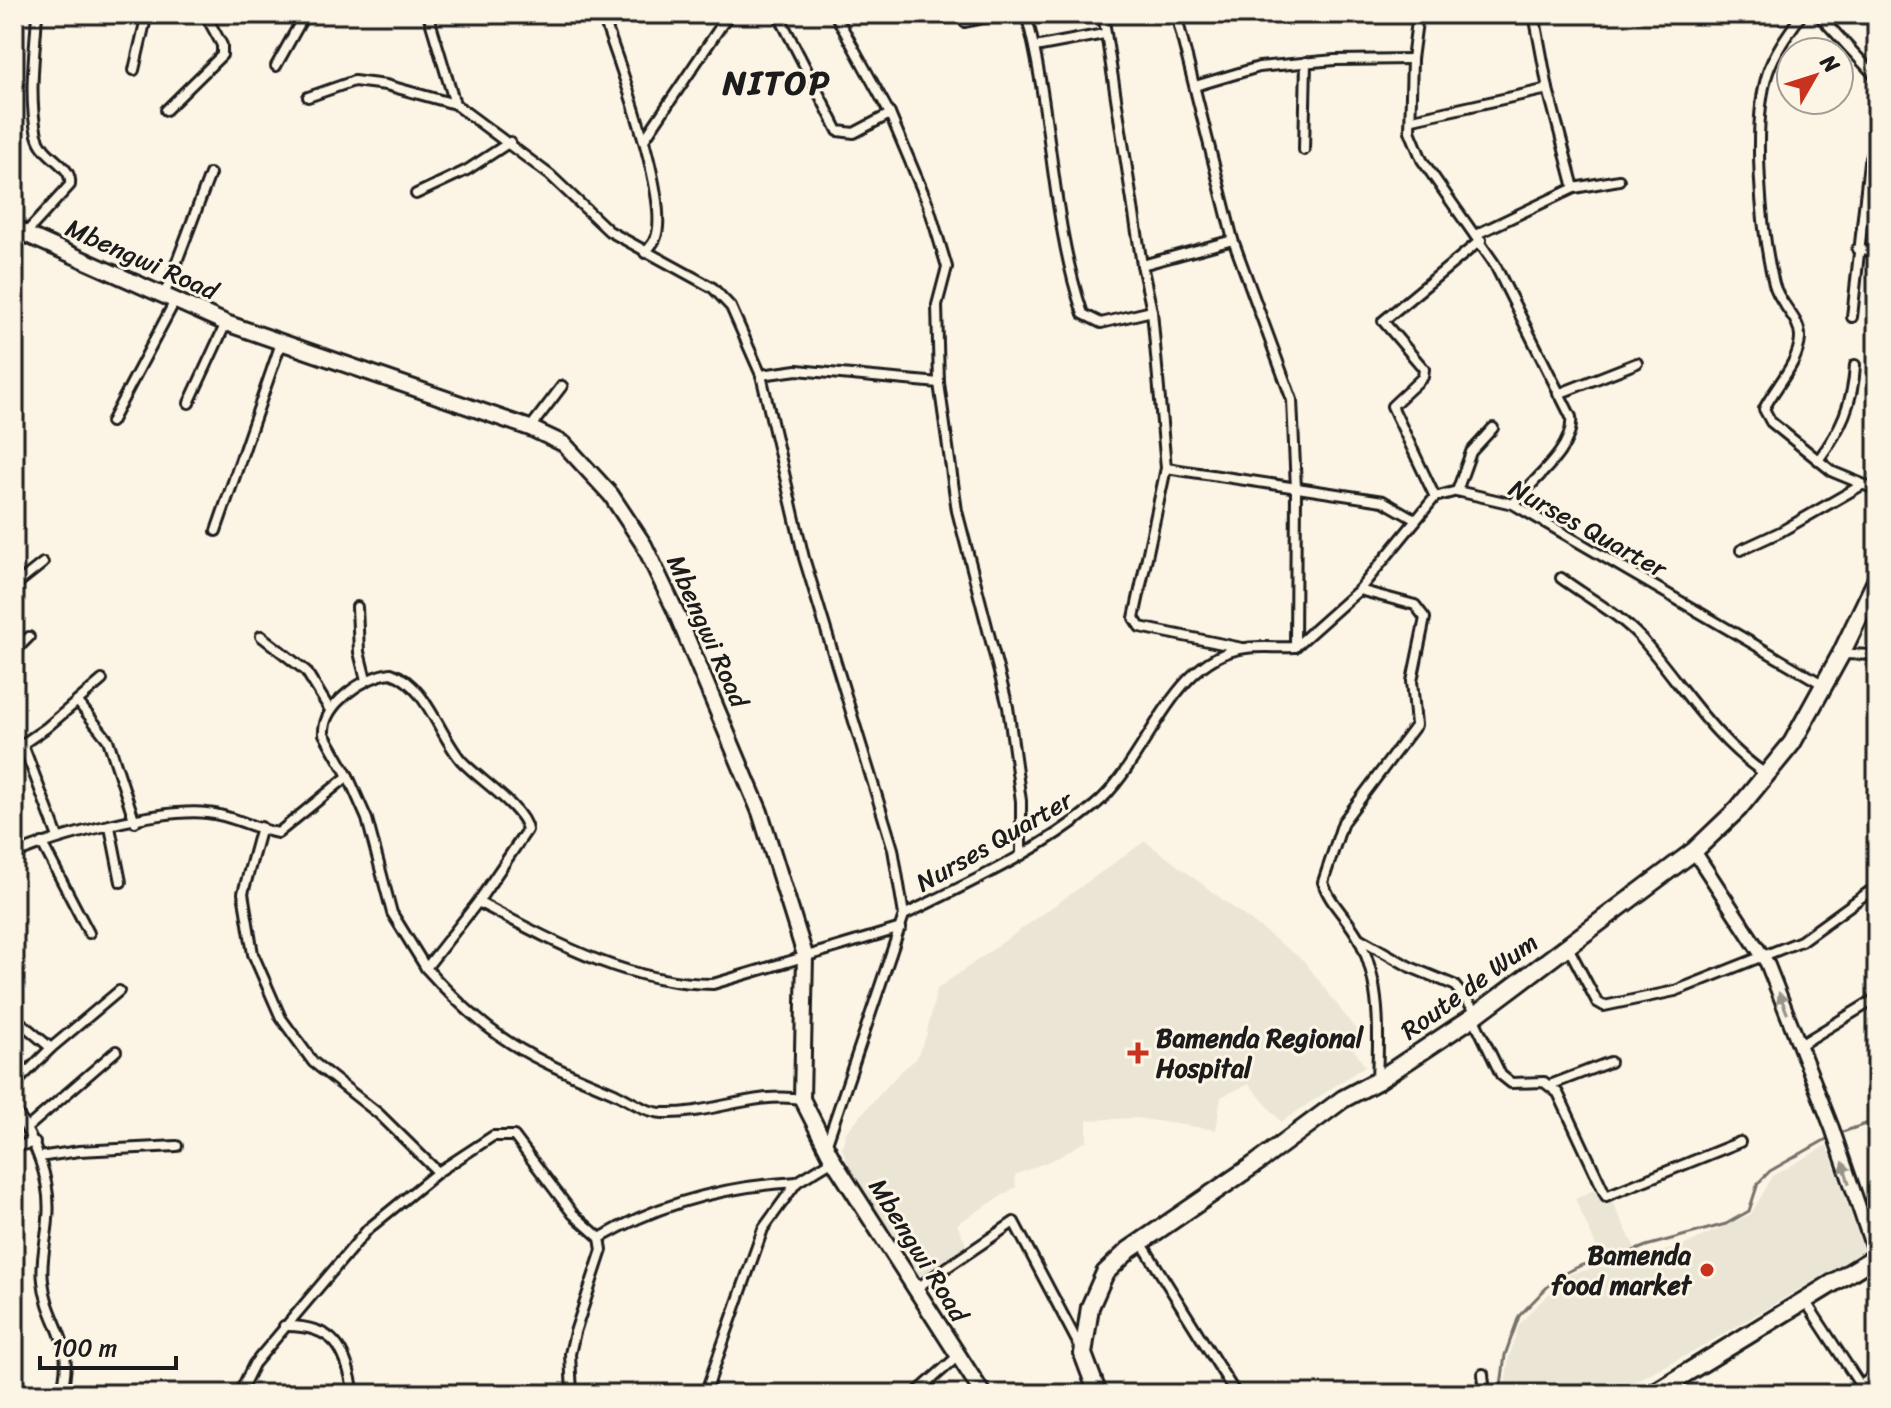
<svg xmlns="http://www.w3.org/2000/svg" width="1891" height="1408" font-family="Sriracha,sans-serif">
  <rect width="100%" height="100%" fill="#fcf5e5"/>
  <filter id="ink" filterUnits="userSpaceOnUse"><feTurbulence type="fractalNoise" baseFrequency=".0125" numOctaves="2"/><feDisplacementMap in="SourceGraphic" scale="16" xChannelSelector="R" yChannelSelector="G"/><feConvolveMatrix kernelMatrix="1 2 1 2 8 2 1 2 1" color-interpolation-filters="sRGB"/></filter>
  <g filter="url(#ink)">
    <g fill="#ebe5d6">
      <path d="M1145,841L1304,961L1363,1039L1352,1047L1365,1066L1281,1122L1249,1084L1221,1097L1216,1130L1136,1118L1087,1120V1140L1059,1157L1015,1175L1016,1187L957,1224L967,1247L919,1276L850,1170L842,1148L846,1132L900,1072L916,1059L926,1036L937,989Z"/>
      <path d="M1827,1145L1864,1251L1693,1352L1608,1394H1504L1509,1357L1519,1325L1531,1311L1570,1274L1605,1266L1575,1199L1604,1185L1639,1256L1678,1248L1751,1214L1773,1176Z"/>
    </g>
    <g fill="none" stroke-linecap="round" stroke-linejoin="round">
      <g stroke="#75726c" stroke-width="3">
        <path d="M1837,1134L1877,1120"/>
        <path d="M1500,1394L1505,1355L1519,1316L1557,1277L1582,1265L1609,1261L1646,1246L1726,1224L1749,1211L1758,1183L1770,1171L1830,1137"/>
      </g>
      <g stroke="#1c1c1c" stroke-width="14">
        <g id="street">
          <path d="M428,14L455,104L550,175L609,231L713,288L731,307L761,375L804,558L893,849L904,915L826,1146"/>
          <path d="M602,14C617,57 670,198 656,237C654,243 649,248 645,253"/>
          <path d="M778,14L838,131L854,133L890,114"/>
          <path d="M835,14L890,114L928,204L947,267L937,305L939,383L957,511L1008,707L1021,801V855"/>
          <path d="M961,14L965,22L1002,14"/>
          <path d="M1026,14C1053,113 1050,216 1083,314L1101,323L1152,311"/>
          <path d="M1103,14L1142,265L1152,311L1166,468L1134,618L1140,627L1242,648"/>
          <path d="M1176,14L1233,240L1292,400L1296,489L1295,647"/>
          <path d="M1418,14L1412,59L1410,131L1422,160L1494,263L1571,417C1575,449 1533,480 1513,504"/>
          <path d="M1534,14L1548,89L1574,188"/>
          <path d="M1802,14C1790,31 1775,51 1768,72C1751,122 1761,233 1774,284C1779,304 1801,319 1800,338C1799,363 1775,387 1764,409L1771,422L1833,472L1877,490"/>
          <path d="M1818,14L1877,78"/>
          <path d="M1035,47L1104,34"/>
          <path d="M276,66L305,14"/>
          <path d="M134,70L147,14"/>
          <path d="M1195,86L1259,67L1335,60L1412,59"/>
          <path d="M308,97L354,81L386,85L455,104"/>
          <path d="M166,110L222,55V45L205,14"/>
          <path d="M1413,119L1548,89"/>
          <path d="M644,140L729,14"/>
          <path d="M1304,150L1306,62"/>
          <path d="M416,194L467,170L510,142"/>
          <path d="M25,234L70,185C73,164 43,159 37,135C28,97 35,53 37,14"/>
          <path d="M1475,235L1574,188L1619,180"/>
          <path d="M1857,249L1877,253"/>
          <path d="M1142,265L1233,240"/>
          <path d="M165,293L210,174"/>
          <path d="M1852,317L1869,162L1877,137"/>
          <path d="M761,375L797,370L939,383"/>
          <path d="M1558,394L1637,363"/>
          <path d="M189,403L226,323"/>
          <path d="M111,422L176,299"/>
          <path d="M530,428L562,386"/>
          <path d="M1819,459C1841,429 1853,403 1855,365"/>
          <path d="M1166,468L1383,501L1416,520"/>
          <path d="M1457,491L1471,452L1493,428"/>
          <path d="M1435,497L1392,406L1423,377L1424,369L1383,321L1481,240"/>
          <path d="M216,531L281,343"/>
          <path d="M1741,550L1780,532L1862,485"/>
          <path d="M1561,578C1587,597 1619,614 1641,638C1683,686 1713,739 1767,775"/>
          <path d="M14,586L43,563"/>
          <path d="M1359,590L1415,605L1425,618L1412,681L1416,725L1343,822L1323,882C1329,903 1349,919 1359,939C1381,983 1379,1033 1377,1080"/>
          <path d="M357,607L359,652L366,680"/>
          <path d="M261,636L306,671L330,710"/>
          <path d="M14,652L29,637"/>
          <path d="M1842,654L1877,655"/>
          <path d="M391,673C425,684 438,732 460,759C476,778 524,807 527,830L478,902L426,968L392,913L367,819L348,776L324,734C322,705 364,676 391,673Z"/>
          <path d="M78,702L108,740L135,822"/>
          <path d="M23,745L58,837"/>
          <path d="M14,750L46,728L102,680"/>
          <path d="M110,827L121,882"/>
          <path d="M261,827L243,893L253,954L281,1018L313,1062L379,1114L438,1172L493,1136H514L573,1214L600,1238"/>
          <path d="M42,843L89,933"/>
          <path d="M14,855C57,836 161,808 207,813C232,815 254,829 278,833L348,776"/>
          <path d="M478,902C552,941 628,984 713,984L901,928"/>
          <path d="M904,915C969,883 1038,852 1094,806C1148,762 1170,657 1246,648C1262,646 1279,648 1295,647L1359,590L1435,497L1457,491L1513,504L1824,685"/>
          <path d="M1359,938L1410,967L1454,985L1477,1013"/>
          <path d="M1567,945L1597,1002L1604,1006L1675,991L1801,941L1877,886"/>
          <path d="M426,968C489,1039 526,1056 612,1092C628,1099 644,1112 663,1113C710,1115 754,1091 802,1099"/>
          <path d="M14,1017L51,1048"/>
          <path d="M1473,1017L1501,1075L1511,1083L1544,1082L1558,1093L1606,1196L1740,1142"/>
          <path d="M1800,1045L1877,998"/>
          <path d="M14,1085L51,1048L119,991"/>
          <path d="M1550,1085L1610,1062"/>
          <path d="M14,1108C35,1141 52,1179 48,1219C47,1239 40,1260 43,1281C48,1327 77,1339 61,1394"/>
          <path d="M27,1128L116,1051"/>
          <path d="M14,1146L35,1143"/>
          <path d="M39,1157L79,1151L177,1146"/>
          <path d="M1141,1242L1236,1394"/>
          <path d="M915,1289L1014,1222L1081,1349"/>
          <path d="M1804,1299L1866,1394"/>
          <path d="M284,1326C334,1325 346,1348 354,1394"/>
          <path d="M1483,1374L1485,1394"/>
          <path d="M1675,1382L1686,1394"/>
          <path d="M239,1394L254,1364L368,1229L438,1172"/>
          <path d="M572,1394L570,1354L575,1332L602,1250L600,1238C661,1202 726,1186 797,1182"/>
          <path d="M705,1394L763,1229L797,1182L833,1160"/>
          <path d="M915,1394L958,1356"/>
          <path d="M1850,1394L1877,1373"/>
        </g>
      </g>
      <g stroke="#1c1c1c" stroke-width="18">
        <path id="secondary" d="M1694,851L1767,963L1832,1128L1876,1257"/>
      </g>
      <g stroke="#1c1c1c" stroke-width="20">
        <path id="primary" d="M14,225L25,234L226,323L530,428L564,444L611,495L644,545L675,610L760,812L805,955L802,1099L833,1160L983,1394"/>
      </g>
      <g stroke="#1c1c1c" stroke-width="22">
        <g id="highway">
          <path d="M1098,1394L1083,1354L1090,1307L1105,1273L1129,1250L1258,1162L1343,1099L1377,1081L1473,1017L1694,851L1738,809L1792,743L1841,654L1877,579"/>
          <path d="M1652,1394L1877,1256"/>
        </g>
      </g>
      <use href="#street" stroke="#fcf5e5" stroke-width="8"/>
      <use href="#secondary" stroke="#fcf5e5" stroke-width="12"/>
      <use href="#primary" stroke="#fcf5e5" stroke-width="14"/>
      <use href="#highway" stroke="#fcf5e5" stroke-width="16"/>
    </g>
    <defs><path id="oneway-solid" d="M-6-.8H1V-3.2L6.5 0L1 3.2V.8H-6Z" transform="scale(2)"/></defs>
    <g fill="#97938b">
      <use href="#oneway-solid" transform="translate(1783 1003) rotate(-112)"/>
      <use href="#oneway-solid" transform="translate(1846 1173) rotate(-106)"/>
    </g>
  </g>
  <g fill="#c8321e" stroke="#fcf5e5" stroke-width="3">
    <path d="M1134 1041h8v8h8v8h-8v8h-8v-8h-8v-8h8z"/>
    <circle cx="1707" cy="1270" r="8"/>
  </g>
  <g text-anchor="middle" stroke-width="6" stroke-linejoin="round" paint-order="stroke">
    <g font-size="26" fill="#1c1c1c" stroke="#fcf5e5">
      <text transform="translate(142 259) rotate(24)" y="9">Mbengwi Road</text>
      <text transform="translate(1588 528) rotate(29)" y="9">Nurses Quarter</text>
      <text transform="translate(708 631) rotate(66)" y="9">Mbengwi Road</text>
      <text transform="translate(994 841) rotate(-30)" y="9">Nurses Quarter</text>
      <text transform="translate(1469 986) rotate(-36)" y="9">Route de Wum</text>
      <text transform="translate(919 1250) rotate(58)" y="9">Mbengwi Road</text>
    </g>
    <g font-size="26" font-weight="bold" fill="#1c1c1c" stroke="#fcf5e5" text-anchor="start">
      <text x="1156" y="1047">Bamenda Regional<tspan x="1156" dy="30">Hospital</tspan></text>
      <text x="1691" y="1264" text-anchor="end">Bamenda<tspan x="1691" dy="30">food market</tspan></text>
    </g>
    <g font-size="34" font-weight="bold" letter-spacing="2" fill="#1c1c1c" stroke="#fcf5e5">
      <text x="777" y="94">NITOP</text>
    </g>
  </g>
  <rect width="1891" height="1408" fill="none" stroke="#fcf5e5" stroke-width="48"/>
  <rect x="24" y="24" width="1843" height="1360" fill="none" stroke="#1c1c1c" stroke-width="3" filter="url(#ink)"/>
  <g transform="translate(1815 76) rotate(51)"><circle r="38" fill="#fcf5e5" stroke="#a29e95" stroke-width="2"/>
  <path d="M0-6L14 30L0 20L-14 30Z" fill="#c8321e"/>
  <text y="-12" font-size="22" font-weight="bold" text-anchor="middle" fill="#1c1c1c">N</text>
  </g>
  <path d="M40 1356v12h136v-12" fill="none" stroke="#1c1c1c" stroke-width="4"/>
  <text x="52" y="1356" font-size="24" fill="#1c1c1c" stroke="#fcf5e5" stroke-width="6" paint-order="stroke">100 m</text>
</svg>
